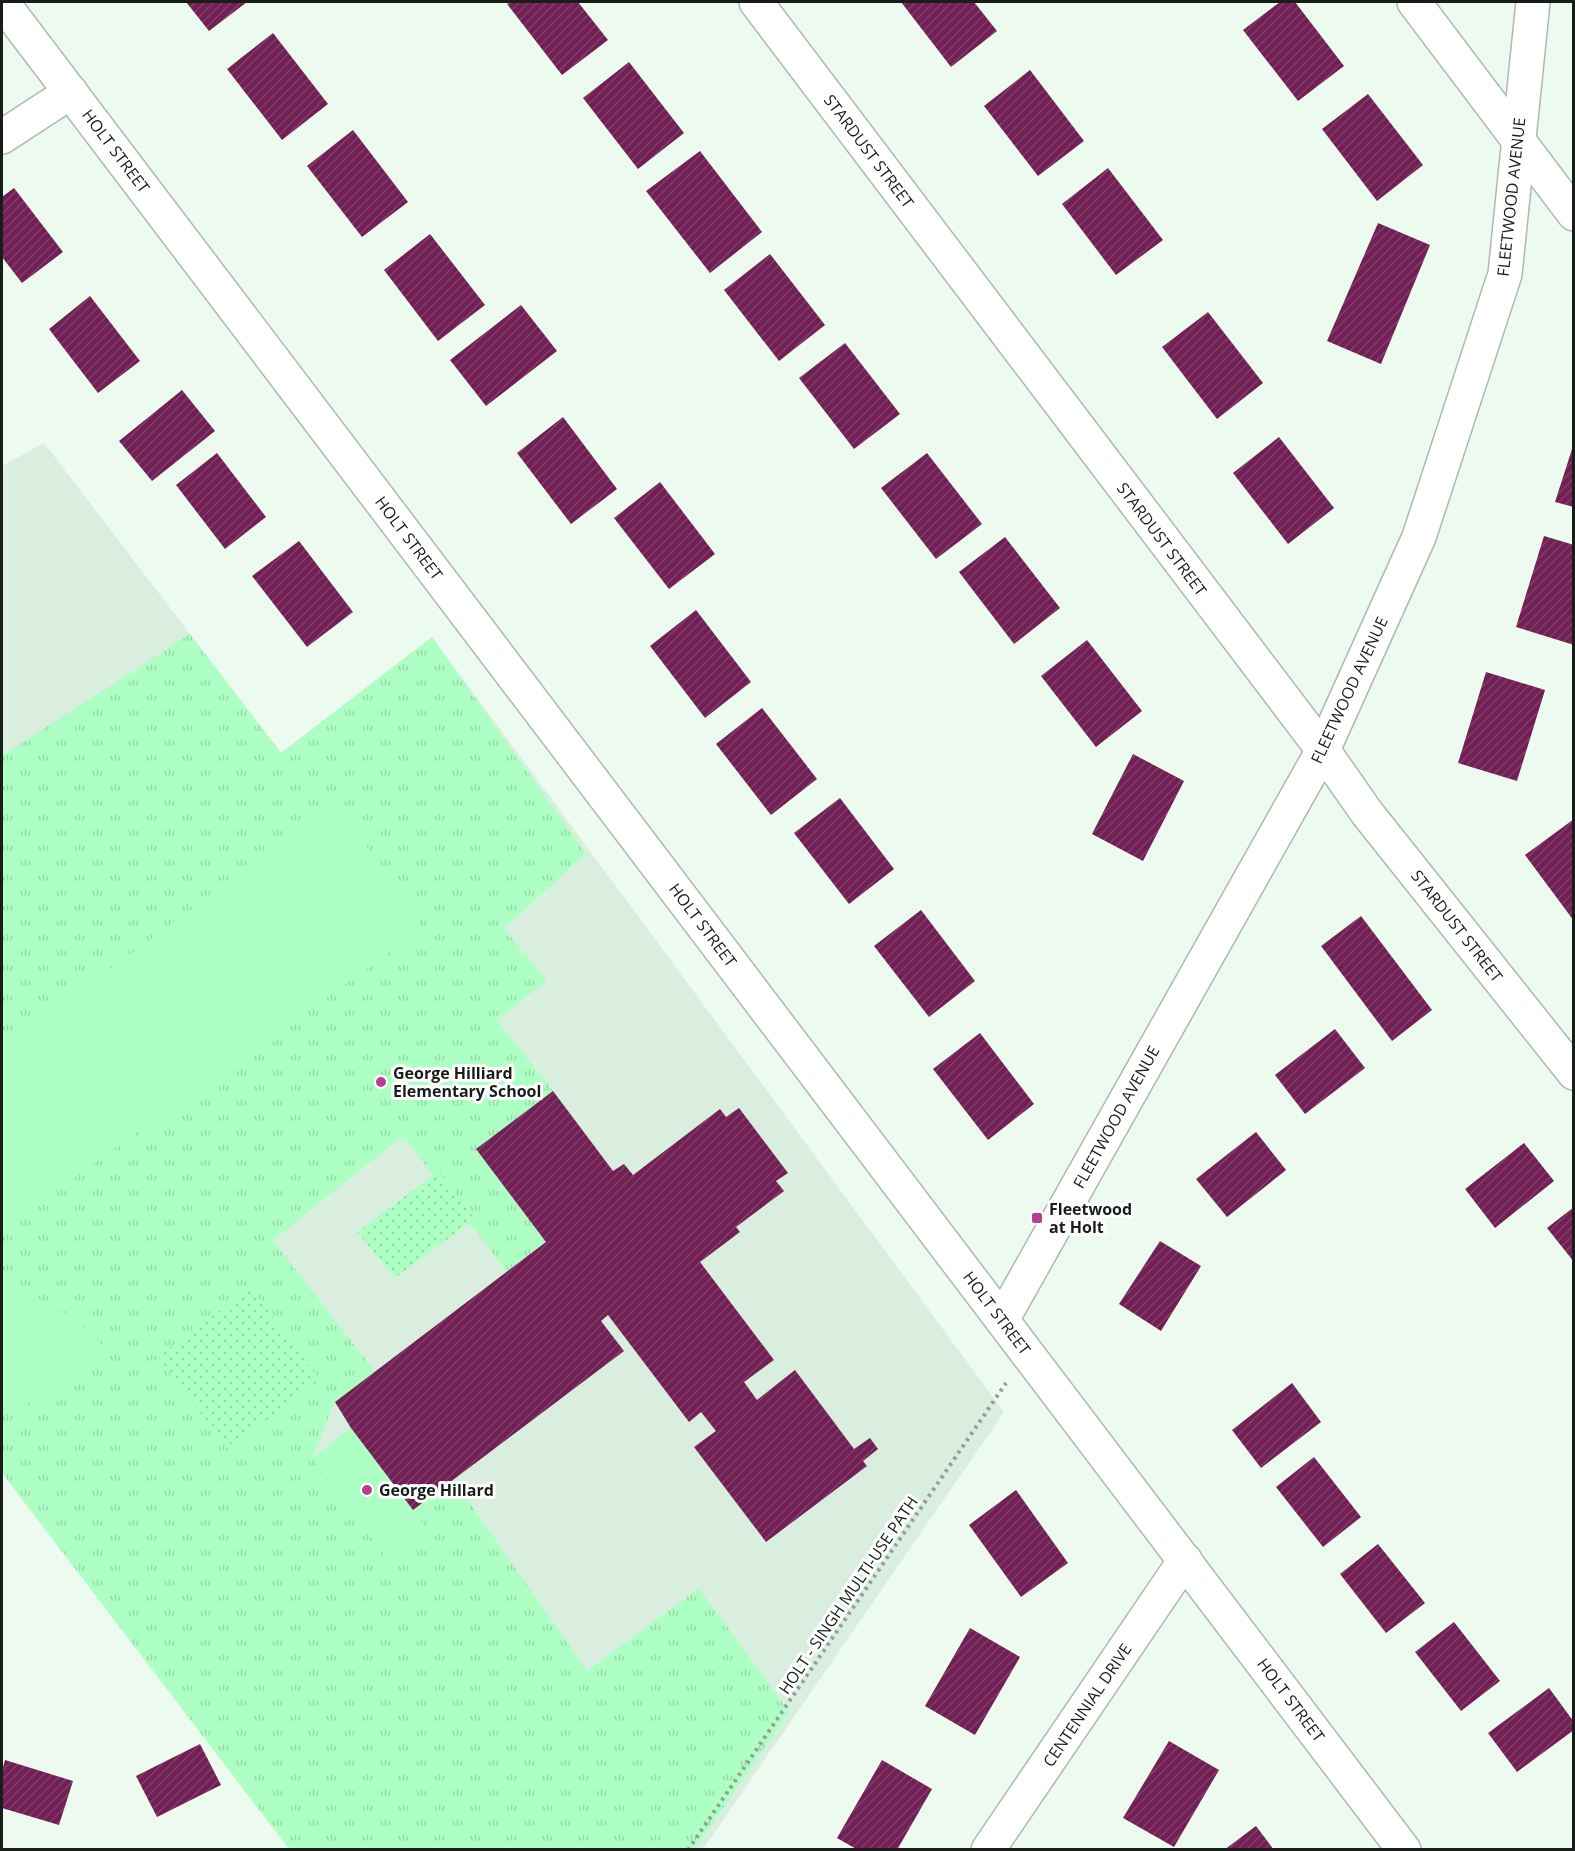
<svg xmlns="http://www.w3.org/2000/svg" width="1575" height="1851" font-family="'Open Sans',sans-serif">
  <defs>
    <pattern id="grass-tufts" width="24" height="20" patternUnits="userSpaceOnUse" patternTransform="scale(1.5)"><rect width="24" height="20" fill="#adffc3"/><path d="M3 7l-1-3M5 7V3M7 7l1-3M15 17l-1-3M17 17v-4M19 17l1-3" fill="none" stroke="#94daa7"/></pattern>
    <pattern id="park-dots" width="8" height="8" patternUnits="userSpaceOnUse" patternTransform="scale(1.5)"><rect width="8" height="8" fill="#adffc3"/><path d="M2 2h.1M6 6h.1" fill="none" stroke="#94daa7" stroke-width="1.8" stroke-linecap="round"/></pattern>
    <pattern id="building-hatch" width="6" height="6" patternUnits="userSpaceOnUse" patternTransform="scale(1.5)"><rect width="6" height="6" fill="#711f55"/><path d="M-1 1l2-2M0 6l6-6M5 7l2-2" fill="none" stroke="#803e69"/></pattern>
  </defs>
  <rect width="100%" height="100%" fill="#ecfaef"/>
  <path fill="#d9eede" d="M44,443L281,753L432,637L1004,1412L703,1849H291L2,1471V466Z"/>
  <path fill="url(#grass-tufts)" d="M190,634L281,753L432,637L586,854L504,928L547,981L497,1020L553,1091L476,1149L546,1242L506,1271L407,1141L399,1139L273,1240L375,1372L335,1402L312,1458L427,1530L413,1510L453,1479L587,1671L699,1588L789,1712L695,1849H289L2,1473V756Z"/>
  <g fill="url(#park-dots)">
    <path d="M439,1171L475,1219L395,1278L357,1232Z"/>
    <path d="M250,1287L320,1380L228,1449L158,1357Z"/>
  </g>
  <g fill="#adffc3">
    <path d="M337,803L423,929L2,1229V1048Z"/>
    <path d="M2,1286C45,1298 76,1314 106,1350C74,1373 41,1405 2,1412Z"/>
    <path d="M351,1428L427,1529L388,1560L312,1458Z"/>
  </g>
  <g fill="url(#building-hatch)">
    <path d="M186,2H247L209,31Z"/>
    <path d="M511,2H578L608,40L562,75L507,4Z"/>
    <path d="M901,2H974L997,31L951,67Z"/>
    <path d="M1280,2H1295L1344,66L1298,101L1243,30Z"/>
    <path d="M273,33L328,104L282,140L227,69Z"/>
    <path d="M629,62L684,133L638,169L583,98Z"/>
    <path d="M1030,70L1084,141L1038,176L984,106Z"/>
    <path d="M1368,94L1423,165L1377,201L1322,129Z"/>
    <path d="M353,130L408,202L362,237L307,166Z"/>
    <path d="M700,151L762,232L710,273L646,191Z"/>
    <path d="M1108,168L1163,240L1116,275L1062,204Z"/>
    <path d="M14,188L63,252L22,283L2,257V197Z"/>
    <path d="M1378,223L1430,245L1381,364L1327,341Z"/>
    <path d="M430,234L485,305L438,341L384,270Z"/>
    <path d="M770,254L825,325L779,361L724,290Z"/>
    <path d="M90,296L140,361L98,393L49,329Z"/>
    <path d="M521,305L557,351L486,406L450,360Z"/>
    <path d="M1208,312L1263,383L1217,419L1162,347Z"/>
    <path d="M845,343L900,414L854,449L799,378Z"/>
    <path d="M182,390L215,431L152,481L119,441Z"/>
    <path d="M563,417L617,489L571,524L517,453Z"/>
    <path d="M1279,437L1334,508L1288,544L1233,473Z"/>
    <path d="M1573,446H1574V507L1555,502Z"/>
    <path d="M217,453L266,517L225,549L176,485Z"/>
    <path d="M927,453L982,524L936,559L881,488Z"/>
    <path d="M660,482L715,554L669,589L614,518Z"/>
    <path d="M1544,536L1574,545V645L1516,627Z"/>
    <path d="M1005,537L1060,608L1014,644L959,572Z"/>
    <path d="M299,541L353,612L307,647L252,576Z"/>
    <path d="M696,610L751,682L705,718L650,646Z"/>
    <path d="M1087,640L1142,711L1096,747L1041,676Z"/>
    <path d="M1486,672L1545,690L1517,781L1458,763Z"/>
    <path d="M762,708L817,779L771,815L716,744Z"/>
    <path d="M1133,754L1184,781L1143,861L1092,834Z"/>
    <path d="M840,798L894,869L849,904L794,833Z"/>
    <path d="M1574,819V921L1525,855Z"/>
    <path d="M921,910L975,981L929,1017L874,946Z"/>
    <path d="M1361,916L1432,1010L1392,1041L1321,946Z"/>
    <path d="M1335,1029L1365,1068L1305,1114L1275,1075Z"/>
    <path d="M980,1033L1034,1104L988,1140L933,1069Z"/>
    <path d="M553,1091L613,1171L624,1164L633,1175L720,1109L726,1117L739,1108L788,1173L776,1181L784,1191L736,1227L740,1232L700,1262L774,1360L744,1382L757,1400L795,1370L854,1449L870,1438L878,1449L863,1461L867,1466L766,1542L694,1447L716,1431L701,1412L689,1422L608,1315L601,1321L624,1351L413,1510L351,1428L335,1402L546,1242L476,1149Z"/>
    <path d="M1256,1132L1286,1170L1227,1217L1196,1179Z"/>
    <path d="M1524,1143L1554,1181L1495,1228L1465,1189Z"/>
    <path d="M1574,1207V1262L1547,1228Z"/>
    <path d="M1160,1241L1201,1266L1161,1331L1119,1304Z"/>
    <path d="M1292,1383L1321,1422L1261,1468L1232,1430Z"/>
    <path d="M1314,1457L1361,1517L1323,1547L1276,1487Z"/>
    <path d="M1016,1490L1068,1563L1021,1597L969,1525Z"/>
    <path d="M1378,1544L1425,1603L1386,1633L1340,1574Z"/>
    <path d="M1454,1622L1500,1681L1461,1711L1415,1652Z"/>
    <path d="M970,1628L1020,1657L975,1735L925,1706Z"/>
    <path d="M1549,1688L1574,1722V1730L1517,1772L1488,1733Z"/>
    <path d="M1169,1741L1219,1770L1174,1847L1123,1818Z"/>
    <path d="M200,1744L221,1785L157,1817L136,1776Z"/>
    <path d="M5,1760L73,1781L59,1825L2,1808V1771Z"/>
    <path d="M882,1760L932,1789L897,1850H858L837,1838Z"/>
    <path d="M1256,1826L1274,1850H1224Z"/>
  </g>
  <g fill="none" stroke-linecap="round" stroke-linejoin="round">
    <g stroke="#acb9af" stroke-width="36">
      <g id="street">
        <path d="M2,2L1404,1850"/>
        <path d="M756,2L1323,750L1367,813L1574,1073"/>
        <path d="M1414,2L1574,214"/>
        <path d="M2,137L71,92"/>
        <path d="M1002,1320L1323,750L1419,537L1505,274L1533,2"/>
        <path d="M988,1850L1185,1560"/>
      </g>
    </g>
    <path stroke="#949e96" stroke-width="4" stroke-dasharray="3 4.5" stroke-linecap="butt" d="M688,1850L1006,1383"/>
    <use href="#street" stroke="#fff" stroke-width="33"/>
  </g>
  <g fill="#ba3e8f" stroke="#fff" stroke-width="2">
    <circle cx="381" cy="1082" r="6"/>
    <rect x="1031" y="1212" width="12" height="12" rx="3"/>
    <circle cx="367" cy="1490" r="6"/>
  </g>
  <g text-anchor="middle" stroke-width="6" stroke-linejoin="round" paint-order="stroke">
    <g font-size="16" fill="#181d19" stroke="#fff">
      <text transform="translate(116 151) rotate(53)" y="6">HOLT STREET</text>
      <text transform="translate(869 151) rotate(53)" y="6">STARDUST STREET</text>
      <text transform="translate(1511 197) rotate(-84)" y="6">FLEETWOOD AVENUE</text>
      <text transform="translate(409 538) rotate(53)" y="6">HOLT STREET</text>
      <text transform="translate(1162 539) rotate(53)" y="6">STARDUST STREET</text>
      <text transform="translate(1349 690) rotate(-65)" y="6">FLEETWOOD AVENUE</text>
      <text transform="translate(703 925) rotate(53)" y="6">HOLT STREET</text>
      <text transform="translate(1457 926) rotate(52)" y="6">STARDUST STREET</text>
      <text transform="translate(1116 1117) rotate(-61)" y="6">FLEETWOOD AVENUE</text>
      <text transform="translate(997 1313) rotate(53)" y="6">HOLT STREET</text>
      <text transform="translate(848 1595) rotate(-56)" y="6">HOLT - SINGH MULTI-USE PATH</text>
      <text transform="translate(1291 1700) rotate(53)" y="6">HOLT STREET</text>
      <text transform="translate(1087 1705) rotate(-56)" y="6">CENTENNIAL DRIVE</text>
    </g>
    <g font-size="16" font-weight="bold" fill="#181d19" stroke="#fff" text-anchor="start">
      <text x="393" y="1079">George Hilliard<tspan x="393" dy="18">Elementary School</tspan></text>
      <text x="1049" y="1215">Fleetwood<tspan x="1049" dy="18">at Holt</tspan></text>
      <text x="379" y="1496">George Hillard</text>
    </g>
  </g>
  <rect width="1575" height="1851" fill="none" stroke="#181d19" stroke-width="6"/>
</svg>
